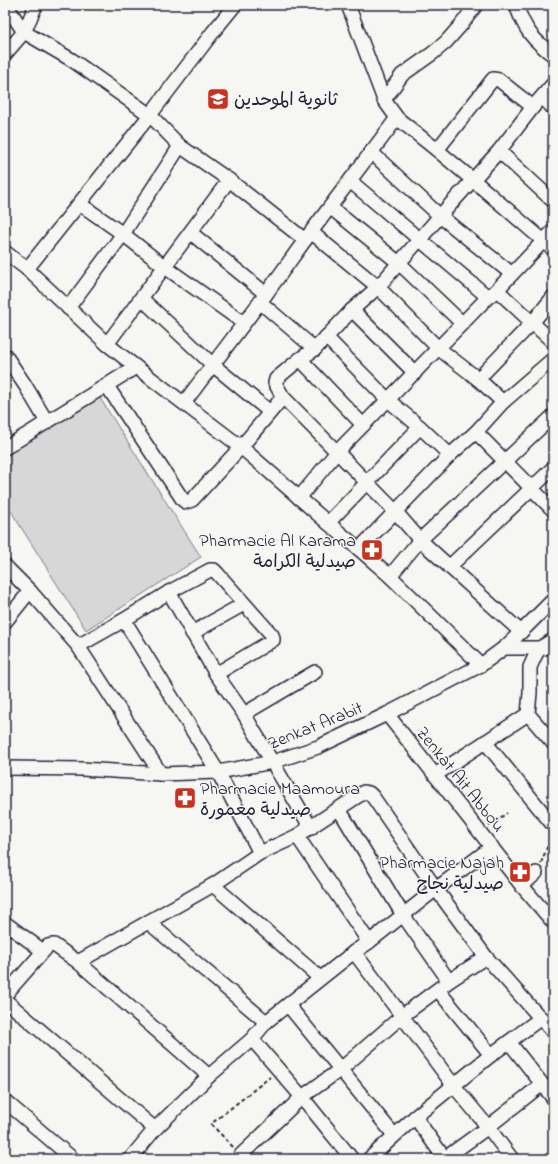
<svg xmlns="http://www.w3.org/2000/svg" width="558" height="1164" font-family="'Indie Flower','Playpen Sans Arabic',sans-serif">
  <rect width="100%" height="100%" fill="#f6f6f2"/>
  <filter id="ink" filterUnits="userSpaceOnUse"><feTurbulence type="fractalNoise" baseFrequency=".025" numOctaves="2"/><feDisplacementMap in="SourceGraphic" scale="8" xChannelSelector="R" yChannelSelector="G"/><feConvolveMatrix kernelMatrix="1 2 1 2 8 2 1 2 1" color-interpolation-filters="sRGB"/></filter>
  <g filter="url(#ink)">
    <path fill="#d7d7d7" stroke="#7c7c89" d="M98,395L201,557L86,630L5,502V454Z"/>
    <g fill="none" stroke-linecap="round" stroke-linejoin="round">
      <g stroke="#22223b" stroke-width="16">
        <g id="minor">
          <path d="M36,5L24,32L72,60L150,115L180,146L229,180L305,240"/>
          <path d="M348,5L384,100L397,118L437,150L473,180L553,249"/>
          <path d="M516,5C525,30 532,39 553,55"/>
          <path d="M5,54L24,32L6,5"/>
          <path d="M542,97L553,108"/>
          <path d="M384,100L402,75L433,53L446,42L461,25L476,5"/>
          <path d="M437,150L493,79L499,80L533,107"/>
          <path d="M499,151L553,201"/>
          <path d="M371,152L440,216L512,274"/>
          <path d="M350,181L488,297"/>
          <path d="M80,204L123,234L165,267L244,323"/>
          <path d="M330,207L399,263L463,324"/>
          <path d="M311,232L378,287L438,348L478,379L503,402"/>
          <path d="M191,233L266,294"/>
          <path d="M5,252L27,269L107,344L136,367L241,447L328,523L359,549L390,576L481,665"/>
          <path d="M27,269L150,115L213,32L235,5"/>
          <path d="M497,290L553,342"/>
          <path d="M141,298L213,365L270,412"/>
          <path d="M260,302L315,349"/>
          <path d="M68,308L123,234L180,146"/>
          <path d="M352,310L415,373"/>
          <path d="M326,337L388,400L420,427L450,455"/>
          <path d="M107,344L229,180"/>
          <path d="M5,355L25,385L47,422"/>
          <path d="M300,359L363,425"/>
          <path d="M478,379L533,322L553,297"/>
          <path d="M107,386L183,500L186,502L192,500L241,447L283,397L275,383L276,379L300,359L315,349L352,310L378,287L440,216L499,151L533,107L553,84"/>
          <path d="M283,397L395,511L420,540L521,632"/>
          <path d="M184,403L266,294L305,240L397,118"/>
          <path d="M476,432L553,510"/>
          <path d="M5,448L136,367"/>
          <path d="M299,498L337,452L488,297L497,290L512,274L553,231"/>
          <path d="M328,523L420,427"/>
          <path d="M359,549L450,455L476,432L503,402L553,359"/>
          <path d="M5,566L30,591L78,646L161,774"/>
          <path d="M449,567L553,468"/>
          <path d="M390,576L420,540L553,416"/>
          <path d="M169,592L216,674L244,714L311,828"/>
          <path d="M124,620L218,772L260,853"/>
          <path d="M5,622L30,591"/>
          <path d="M192,633L244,604"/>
          <path d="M553,640L540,648L536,654L530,667V693L528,714L553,743"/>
          <path d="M78,646L124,620L169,592L210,570H214L217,573L272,635L273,638V640L216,674"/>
          <path d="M504,648H545"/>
          <path d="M244,714L315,672"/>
          <path d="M387,714L522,886L553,922"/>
          <path d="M485,742L553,825"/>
          <path d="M5,768L82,769L161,774L218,772L273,762L318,747L387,714L481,665L504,648L521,632L553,600"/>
          <path d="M435,775L528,714"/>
          <path d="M339,809L403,915L449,981"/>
          <path d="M297,836L369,942"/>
          <path d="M213,885L320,978"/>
          <path d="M522,886L536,873"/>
          <path d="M148,922L266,1022"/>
          <path d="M5,923L43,951"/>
          <path d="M354,952L402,1016L454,1086L488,1127L512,1159"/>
          <path d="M78,962L213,885L260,853L297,836L364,792L369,793L373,797L436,889L486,957L553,1032"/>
          <path d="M438,990L491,1055"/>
          <path d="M5,995L48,946L54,945L78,962L209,1076"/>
          <path d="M5,1000L155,1129"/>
          <path d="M288,1005L394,1135"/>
          <path d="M252,1039L302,1097L352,1159"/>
          <path d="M509,1042L553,1098"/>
          <path d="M5,1101L73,1159"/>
          <path d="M415,1117L445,1159"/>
          <path d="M241,1155L302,1097L341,1069L402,1016L449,981L486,957"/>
          <path d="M130,1159L155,1129L209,1076L252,1039L266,1022L354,952L369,942L436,889L492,847"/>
          <path d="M369,1159L415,1117L491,1055L541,1018"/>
          <path d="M444,1159L488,1127L541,1085"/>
        </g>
      </g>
      <g stroke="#22223b" stroke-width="2" stroke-dasharray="4 3" stroke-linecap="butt">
        <path d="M489,826L507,813"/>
        <path d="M541,863L552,835"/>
        <path d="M233,1147L211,1124L270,1077"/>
      </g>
      <use href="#minor" stroke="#f6f6f2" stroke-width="13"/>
    </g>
  </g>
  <defs>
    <g id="school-square" transform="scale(1.15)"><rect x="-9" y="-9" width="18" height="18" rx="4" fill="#c8321e" stroke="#f6f6f2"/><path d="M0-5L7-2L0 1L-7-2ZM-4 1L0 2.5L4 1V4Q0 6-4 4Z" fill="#fff"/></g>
    <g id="pharmacy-square" transform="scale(1.15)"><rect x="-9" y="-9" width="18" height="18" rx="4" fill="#c8321e" stroke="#f6f6f2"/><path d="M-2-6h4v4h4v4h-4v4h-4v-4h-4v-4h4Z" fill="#fff"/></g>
  </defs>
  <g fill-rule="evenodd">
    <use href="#school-square" x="218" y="99"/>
    <use href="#pharmacy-square" x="372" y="550"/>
    <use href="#pharmacy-square" x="185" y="798"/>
    <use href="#pharmacy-square" x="520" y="872"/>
  </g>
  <g text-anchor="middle" stroke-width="3" stroke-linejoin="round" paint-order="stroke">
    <g font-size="18" fill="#22223b" stroke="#f6f6f2" text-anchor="start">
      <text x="234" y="105">ثانوية الموحدين</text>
      <text x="356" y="546" text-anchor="end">Pharmacie Al Karama<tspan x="356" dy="21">صيدلية الكرامة</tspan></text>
      <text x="200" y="794">Pharmacie Maamoura<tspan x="200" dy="21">صيدلية معمورة</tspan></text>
      <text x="504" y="868" text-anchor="end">Pharmacie Najah<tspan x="504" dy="21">صيدلية نجاح</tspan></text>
    </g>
    <g font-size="18" fill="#22223b" stroke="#f6f6f2">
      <text transform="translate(315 725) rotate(-22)" y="6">Zenkat Arabit</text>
      <text transform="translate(461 779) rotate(51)" y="6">Zenkat Ait Abbou</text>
    </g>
  </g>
  <rect width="558" height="1164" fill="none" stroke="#f6f6f2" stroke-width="20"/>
  <rect x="10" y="10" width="538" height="1144" fill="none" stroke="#22223b" stroke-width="1.5" filter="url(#ink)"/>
</svg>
